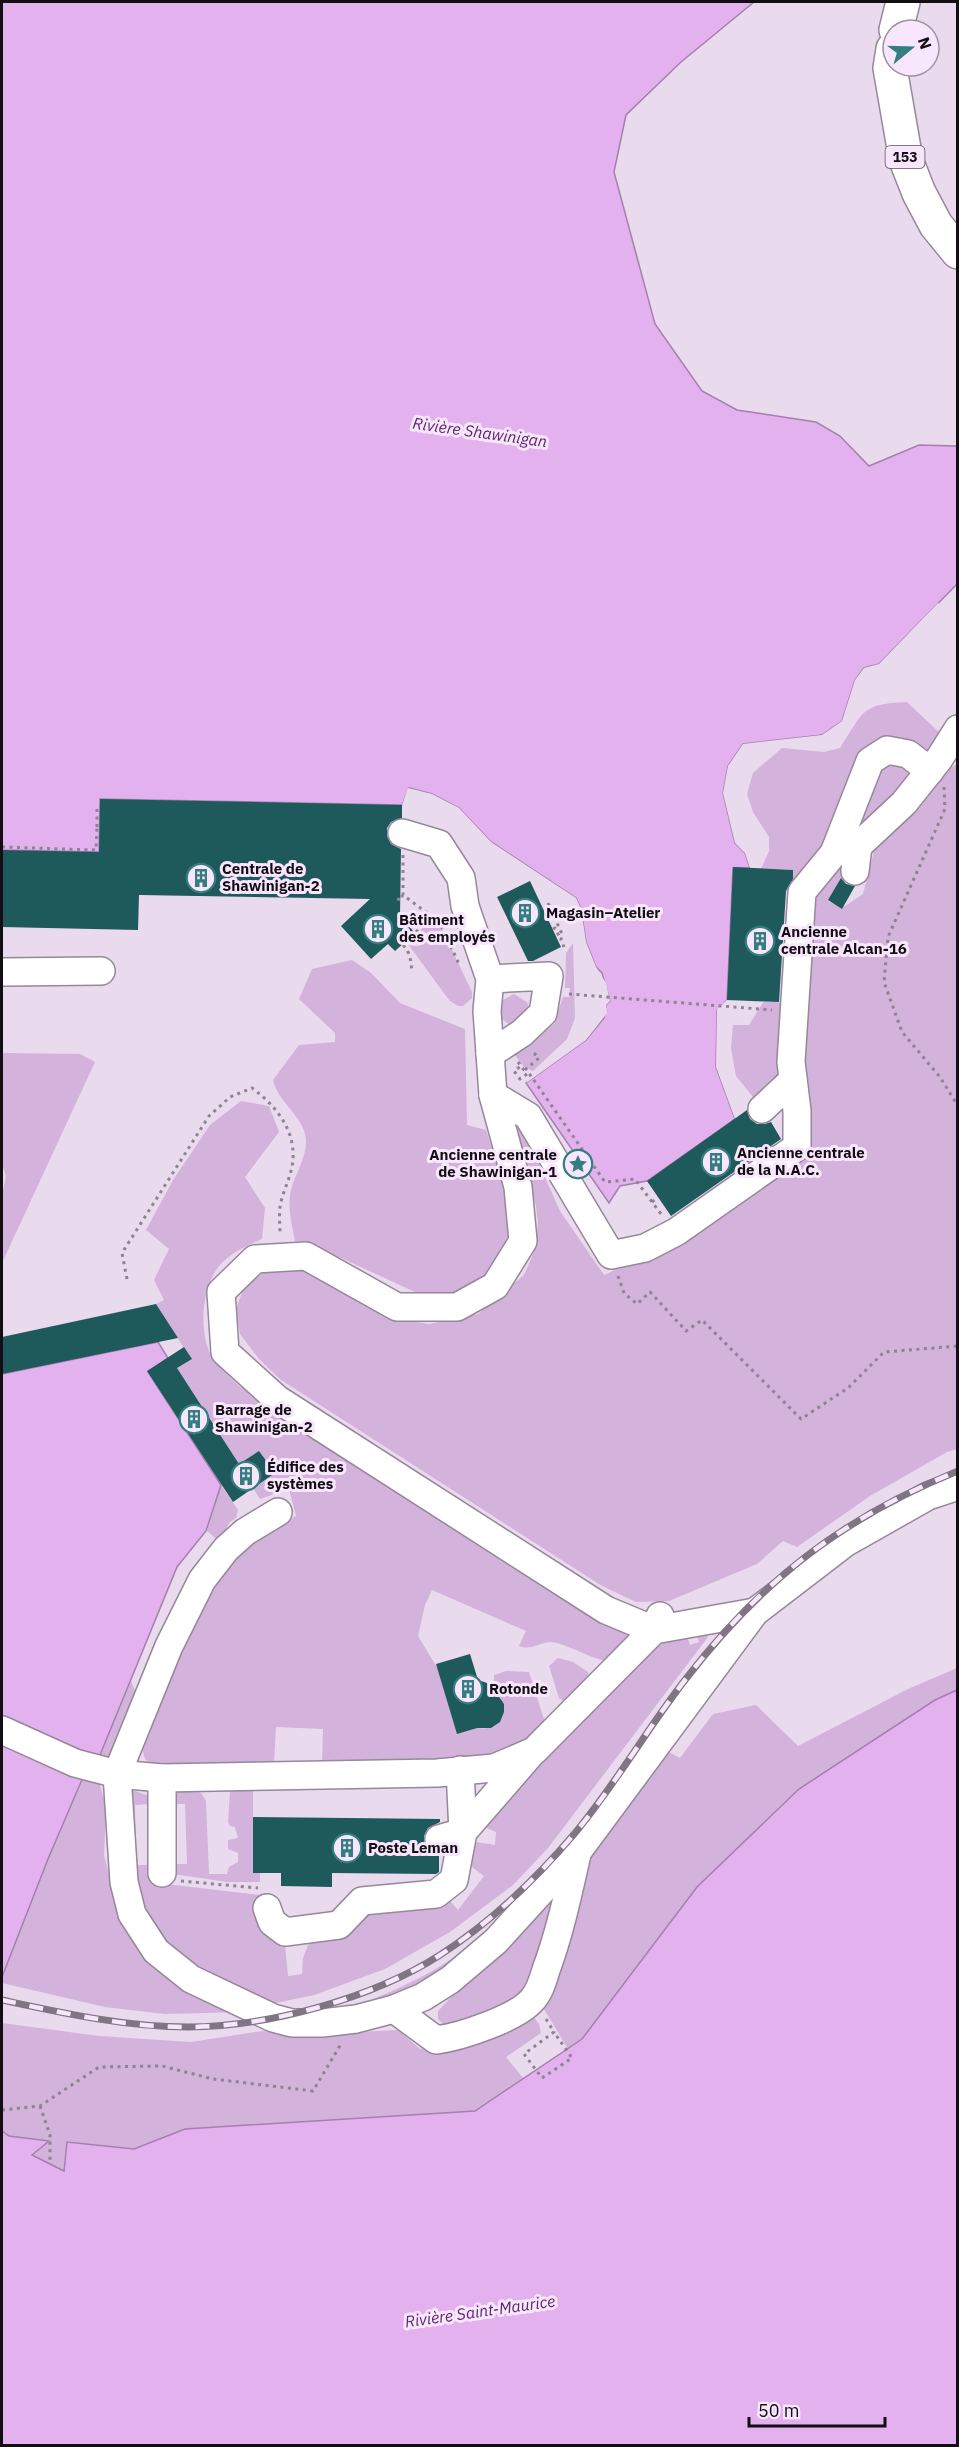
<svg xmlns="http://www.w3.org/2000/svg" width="959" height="2447" font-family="'IBM Plex Sans',sans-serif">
  <rect width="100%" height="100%" fill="#eadaee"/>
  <g fill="#d3b2db">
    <path d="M907,702L944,737L926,756L901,737L876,740L860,759L856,784L806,877L792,882L793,870L761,869L769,851V837L753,812L747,794L753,773L782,748L824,752L840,748C864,712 860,704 907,702Z"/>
    <path d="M896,759L911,772L912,779L859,829L856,822L873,769Z"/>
    <path d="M957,764V1449L947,1452L870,1496L797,1547L783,1541L757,1564L669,1601L636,1602L602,1586L281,1380L259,1359L240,1334L236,1309L244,1287L263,1273L285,1267L310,1273L393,1318L429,1324L478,1314L524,1275L534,1252L538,1224L536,1206L514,1129H521L527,1137L560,1211L604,1275C623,1268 632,1251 653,1261L801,1156L810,949L811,901L837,861L848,867L828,901L842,908L863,894L876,843L924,783Z"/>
    <path d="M430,918L440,925L472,992V998L463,1006H458L449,1000L408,944C414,946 419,948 423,942L422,937L417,935Z"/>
    <path d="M573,943L575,1018L567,1039L533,1071L524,1067L514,1054L554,1024L563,997H570V988H565L566,953Z"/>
    <path d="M352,960L371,973L400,1003L465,1029L467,1125L486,1130L511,1208V1229L495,1265L478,1285L459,1295L428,1298L313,1245L295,1241C292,1225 287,1206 291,1190C295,1174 306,1159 306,1141C306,1118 278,1103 273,1080L299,1045L335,1042V1033L299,999L312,969Z"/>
    <path d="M514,994L527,1002L530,1012L511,1026L499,1017L501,1001Z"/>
    <path d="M764,1001L787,1003L786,1069L758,1103L736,1076L731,1048L733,1025H749Z"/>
    <path d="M2,1053L80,1054L95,1062L2,1263V1195L6,1176L2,1164Z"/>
    <path d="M241,1101L269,1106L279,1132L245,1177L265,1208L262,1239C246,1246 230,1253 219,1266C201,1289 198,1334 213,1359C220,1369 231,1378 239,1386L628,1635L615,1660C598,1665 571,1644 551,1642C540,1642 531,1651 519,1646L526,1631L432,1590L425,1605L418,1636L473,1727C492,1732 504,1724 504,1704L491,1694L494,1685V1675L506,1671L529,1672L546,1726L530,1742L480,1761L322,1765L323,1729L276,1727L274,1763L158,1769L145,1759L141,1744L205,1593L237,1548L296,1516L289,1489L260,1499L253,1488L274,1473L259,1451L239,1464L177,1368L191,1359L156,1304L164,1300L154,1280L169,1249L146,1230L173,1180L210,1125Z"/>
    <path d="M221,1485L238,1510L236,1518L230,1522L219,1541L207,1531Z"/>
    <path d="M703,1632L708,1637L548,1848L513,1885L450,1932L385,1969L314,1995L266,2005L197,1968L173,1952L131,1891L128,1794L132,1790L152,1797L149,1804L135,1805L136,1865H154L157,1883L260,1895L262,1911L285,1944L288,1976L302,1974L303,1958L308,1945L368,1913L385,1908L450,1901L458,1910L484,1876L464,1861L470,1841L495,1845L496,1832L484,1827L483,1823L646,1653C660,1644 671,1638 688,1639L690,1645L699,1642L696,1633Z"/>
    <path d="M558,1658L573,1662L588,1672L591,1686L571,1706L559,1698L549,1666Z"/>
    <path d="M957,1668V1690L935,1700L799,1789L697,1887L582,2039L568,2049L539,2001L587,1854L659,1747L680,1758L713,1714L756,1705L798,1746L908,1689Z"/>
    <path d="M131,1681L138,1698L117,1748L108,1759L90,1761L100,1754Z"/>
    <path d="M85,1775L99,1782L106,1806L104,1856L112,1884L125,1918L242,2012L165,2014L105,2007L2,1983V1977L48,1859Z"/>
    <path d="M253,1783V1873H260V1882H227L167,1873L175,1864H187L185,1804H170L169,1792L194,1788L201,1793L206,1801L209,1874H227L229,1867L238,1862V1853L228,1849V1840L238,1838L235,1827L230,1826L228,1822L230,1792L235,1785Z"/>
    <path d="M553,1869L528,1899L413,1994L358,2005C397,1990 439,1971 472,1944C500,1920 526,1894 553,1869Z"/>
    <path d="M564,1879L531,1995L448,2028L438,2019V2011Z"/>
    <path d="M529,2011L539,2024L541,2033L506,2057L523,2078L475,2111L185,2129L134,2149L67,2142L65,2171L31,2155L48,2141L9,2136L2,2131V2023L99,2036L191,2042L262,2031L294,2035L398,2030L420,2049L454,2045Z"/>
  </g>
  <g fill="#e2b1ee" stroke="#a480ad" stroke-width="1.5">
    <path d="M2,2H754L681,62L626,115L614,172L655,324L702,391L737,410L816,422L840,436L869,466L919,445L957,446L958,583L879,664L864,668L855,680L842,721L822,735L743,744L728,766L723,793L735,843L745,853L750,868H733L727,1000L717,1010L716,1067L735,1119L647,1181L620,1186L609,1203L526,1083L586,1040L604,1018L606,1005L610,1001L602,973L596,967L586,942L581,909L576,898L491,842L459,808L432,794L409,788L402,805L100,799L99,852L2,850Z"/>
    <path d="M158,1342L168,1358L148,1372L221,1485L206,1531L177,1567L100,1755L90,1761L48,1859L2,1977V1374Z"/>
    <path d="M957,1690V2445H2V2131L9,2136L49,2141L32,2155L64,2171L67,2142L134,2149L185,2129L475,2111L582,2039L697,1887L799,1789L935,1700Z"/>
  </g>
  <g fill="#eadaee">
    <path d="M938,603L940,605L881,666L866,670L858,682L843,723L822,738L744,746L731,767L726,793L738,841L747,851L753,868H750L745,853L735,843L723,793L728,766L743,744L822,735L842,721L855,680L864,668L879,664Z"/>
    <path d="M408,788L432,794L459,808L491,842L576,898L581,909L586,942L596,967L606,983L610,1001L606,1005L607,1013L586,1040L526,1083L530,1077L584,1038L604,1011L603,1004L606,1000L604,984L594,968L583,943L578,910L573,900L489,844L457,810L431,797L410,792L405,805H402Z"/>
    <path d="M727,1000H730L720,1011L719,1067L737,1117L735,1119L716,1067L717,1009Z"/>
  </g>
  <g fill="#1e595b">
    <path d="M100,799L402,805V818L391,822L387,828V836L391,844L401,849L400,916L415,933L395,951L388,944L371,959L341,926L370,899L139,895L138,930L2,927V850L99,852Z"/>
    <path d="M733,867L793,870V879L786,891L779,1002L727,1000Z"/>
    <path d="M841,878L846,884L855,886L842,909L828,900Z"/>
    <path d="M530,881L561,947L533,961H528L497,897Z"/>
    <path d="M747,1110L750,1119L757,1124H765L771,1122L781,1139L671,1216L647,1181Z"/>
    <path d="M156,1304L178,1338L2,1374V1337Z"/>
    <path d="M184,1347L192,1359L177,1368L239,1464L259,1451L275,1473L233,1502L147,1371Z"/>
    <path d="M470,1654L478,1680L490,1684L504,1704V1712L500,1722L491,1728H477L457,1734L436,1664Z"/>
    <path d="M253,1817L440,1819V1822L428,1828L424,1836V1844L428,1850L439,1854V1872L436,1874L332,1873V1887L281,1886V1873H253Z"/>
  </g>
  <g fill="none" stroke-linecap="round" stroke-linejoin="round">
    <g stroke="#96879a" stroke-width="30">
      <g id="minor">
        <path d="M402,833L439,844L461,878L465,906L490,979L487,1011L493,1095L518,1187L523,1241L495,1286L457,1307H397L306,1256L255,1259L221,1292L225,1352L277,1399L606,1610L654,1630L755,1612"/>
        <path d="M834,853L858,846L904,803L939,759L958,729"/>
        <path d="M855,871L858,846"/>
        <path d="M2,972L101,971"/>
        <path d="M490,1054L522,1033L543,1013L549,976L490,979"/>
        <path d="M493,1095L528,1116L611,1255L645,1248L676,1232L797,1147V1111L791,1062L802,892L834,853L870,761L887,750L908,754L930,771"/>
        <path d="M762,1109L793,1080"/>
        <path d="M278,1512L245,1532L226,1549L202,1580L169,1646L117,1774L124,1882L132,1914L156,1951L191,1979L273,2018L292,2023H322L356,2019L394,2009L423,1997L450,1980L496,1941L578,1851L755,1612L845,1543L928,1496L958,1486"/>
        <path d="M2,1730L75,1763L117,1774L162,1778L437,1773L494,1768L534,1751L654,1630L660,1616"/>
        <path d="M162,1778V1873"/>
        <path d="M439,1839L463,1832L529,1756"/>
        <path d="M267,1908L272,1922L285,1932L339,1925L362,1901L436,1894L454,1880L463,1832L460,1770"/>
        <path d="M394,2009L436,2040C460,2037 518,2018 533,1999C540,1991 543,1980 546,1970C560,1932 568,1894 577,1854"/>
      </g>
    </g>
    <g stroke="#96879a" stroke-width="36">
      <g id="major">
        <path d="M896,30L903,2"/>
        <path d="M893,49L890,68L906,160L919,193L936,225L958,252"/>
      </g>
    </g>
    <g stroke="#8e8391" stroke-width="3" stroke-dasharray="3 4.5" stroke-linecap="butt">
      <path d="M944,787L945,809L888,937L884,982L902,1032L940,1077L958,1106"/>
      <path d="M97,827V809L99,810"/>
      <path d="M2,847L96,850L97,827H99"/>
      <path d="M403,855V895L427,913"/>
      <path d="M397,899L402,900V895"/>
      <path d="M548,903L562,934L561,940L564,947"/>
      <path d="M438,919L459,964"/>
      <path d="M553,929L555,928L560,938"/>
      <path d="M416,932L432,916"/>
      <path d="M403,945C411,953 411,963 412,973"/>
      <path d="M569,994L772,1010"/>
      <path d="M534,1053L539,1058L526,1069L605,1182L635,1179L661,1214"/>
      <path d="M518,1062L527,1074L520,1079L514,1071L521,1066"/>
      <path d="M652,1202L658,1197"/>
      <path d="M618,1276L624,1293L637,1304L650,1292L686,1331L702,1320L801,1419L848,1388L884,1352L958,1346"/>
      <path d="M127,1279L122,1253L209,1116L230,1097L252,1088C279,1108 300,1136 291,1171C288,1183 282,1194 280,1207C279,1216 280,1226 280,1235"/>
      <path d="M181,1881L258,1888"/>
      <path d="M546,2019L554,2032L524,2054L542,2078L572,2058L554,2032"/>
      <path d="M40,2106L50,2135V2160"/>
      <path d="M2,2110L40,2106L99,2067L162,2066L213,2079L313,2091L341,2044"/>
    </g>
    <use href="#minor" stroke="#fff" stroke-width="27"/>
    <use href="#major" stroke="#fff" stroke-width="33"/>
    <g stroke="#807582" stroke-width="7">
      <path id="rail" d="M2,2000C63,2013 125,2027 188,2027C268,2027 373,1998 440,1955C491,1922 536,1879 575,1833C615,1785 647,1729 685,1680C761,1581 842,1518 958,1471"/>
    </g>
    <use href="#rail" stroke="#f8e7fc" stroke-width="4.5" stroke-dasharray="14" stroke-linecap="butt"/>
  </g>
  <defs>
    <g id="building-ring" transform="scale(1.5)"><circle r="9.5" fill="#f8e7fc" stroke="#347d80" stroke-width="1.5"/><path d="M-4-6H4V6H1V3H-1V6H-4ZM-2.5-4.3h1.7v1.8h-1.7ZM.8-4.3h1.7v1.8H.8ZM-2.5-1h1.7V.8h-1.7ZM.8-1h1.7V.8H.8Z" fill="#347d80"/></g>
    <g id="sight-ring" transform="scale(1.5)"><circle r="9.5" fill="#f8e7fc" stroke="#347d80" stroke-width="1.5"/><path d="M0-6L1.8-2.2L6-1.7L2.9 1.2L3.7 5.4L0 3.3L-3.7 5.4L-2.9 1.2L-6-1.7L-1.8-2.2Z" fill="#347d80"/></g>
  </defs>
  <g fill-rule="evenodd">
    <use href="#building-ring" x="201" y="878"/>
    <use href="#building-ring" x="525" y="913"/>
    <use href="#building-ring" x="378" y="929"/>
    <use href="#building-ring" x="760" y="941"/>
    <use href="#building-ring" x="716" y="1162"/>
    <use href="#sight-ring" x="578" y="1164"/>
    <use href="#building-ring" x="194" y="1419"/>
    <use href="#building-ring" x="246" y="1476"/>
    <use href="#building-ring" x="468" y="1689"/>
    <use href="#building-ring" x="347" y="1848"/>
  </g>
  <g text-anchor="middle" stroke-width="6" stroke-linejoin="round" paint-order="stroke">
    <rect fill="#f8e7fc" stroke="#584e5a" stroke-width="1.5" x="885.5" y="146" width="39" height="22" rx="4.5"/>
    <g font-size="14" font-weight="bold" fill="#130d14">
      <text x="905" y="162">153</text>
    </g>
    <g font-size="15" font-weight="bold" fill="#130d14" stroke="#f8e7fc" text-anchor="start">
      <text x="222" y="874">Centrale de<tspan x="222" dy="17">Shawinigan-2</tspan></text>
      <text x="546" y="918">Magasin–Atelier</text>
      <text x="399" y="925">Bâtiment<tspan x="399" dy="17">des employés</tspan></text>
      <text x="781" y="937">Ancienne<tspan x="781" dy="17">centrale Alcan-16</tspan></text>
      <text x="737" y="1158">Ancienne centrale<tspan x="737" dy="17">de la N.A.C.</tspan></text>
      <text x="557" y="1160" text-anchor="end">Ancienne centrale<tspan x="557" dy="17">de Shawinigan-1</tspan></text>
      <text x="215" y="1415">Barrage de<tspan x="215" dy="17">Shawinigan-2</tspan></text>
      <text x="267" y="1472">Édifice des<tspan x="267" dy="17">systèmes</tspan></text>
      <text x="489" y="1694">Rotonde</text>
      <text x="368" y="1853">Poste Leman</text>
    </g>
    <g font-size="16" font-style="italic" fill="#5e256c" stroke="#f8e7fc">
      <text transform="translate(480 432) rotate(8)" y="6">Rivière Shawinigan</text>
      <text transform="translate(480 2311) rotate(-8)" y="6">Rivière Saint-Maurice</text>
    </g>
  </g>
  <rect width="959" height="2447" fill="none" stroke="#130d14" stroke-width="6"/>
  <g transform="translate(911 48) rotate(71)"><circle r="28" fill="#f8e7fc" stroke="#9c909f" stroke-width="1.5"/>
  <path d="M0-4.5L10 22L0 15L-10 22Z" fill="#347d80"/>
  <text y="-9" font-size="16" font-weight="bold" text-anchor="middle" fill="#130d14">N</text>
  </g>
  <path d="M749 2417v9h136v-9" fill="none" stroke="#130d14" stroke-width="3"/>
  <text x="758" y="2417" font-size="18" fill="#130d14" stroke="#f8e7fc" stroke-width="4.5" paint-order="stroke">50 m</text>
</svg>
